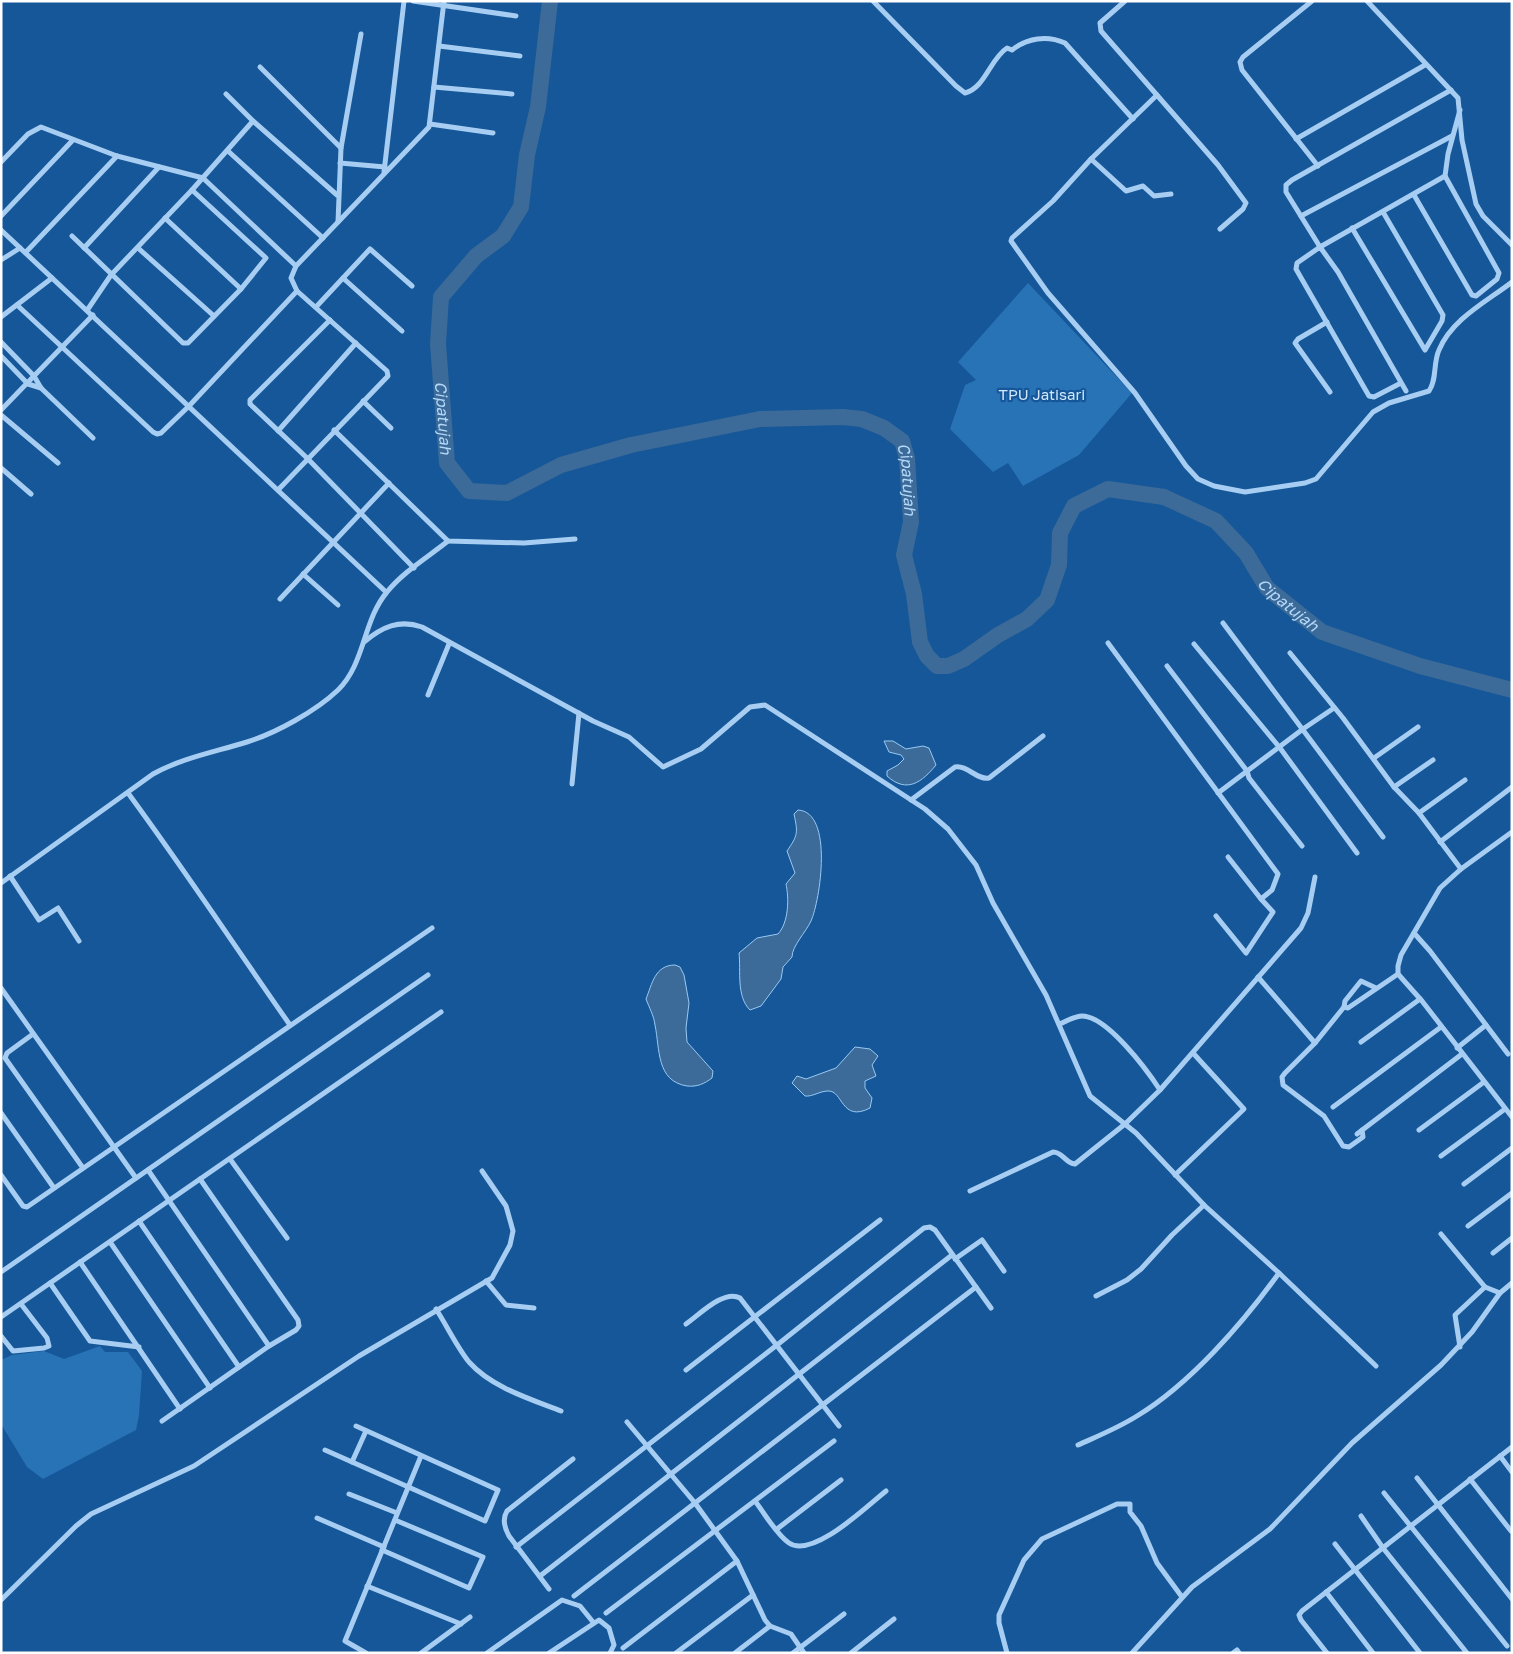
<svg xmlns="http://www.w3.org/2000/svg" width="1513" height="1654" font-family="'Golos Text',sans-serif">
  <rect width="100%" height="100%" fill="#155798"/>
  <g fill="#2872b6">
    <path d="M1028,283L1132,393L1079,455L1023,486L1008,463L993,472L950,429L965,385L976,380L958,362Z"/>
    <path d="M100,1346L105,1352H128L142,1371L139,1415L136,1430L43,1479L27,1467L1,1424V1360L12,1355L44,1351L64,1359Z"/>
  </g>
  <g fill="#3c6b99" stroke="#99caf5">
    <path d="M884,741H893L906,749L923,746L929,748L936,765C922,782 907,794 887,776V771L898,765L904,759L901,755L889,752Z"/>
    <path d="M798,810C834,812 820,901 811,921C806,932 792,946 792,957L783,967L781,979L761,1006L750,1010C736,996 741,971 739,953L757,938L778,934C789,922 789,898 786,884L795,873L787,851C798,835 798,833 794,814Z"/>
    <path d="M675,965L680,967L684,975L689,1003L686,1028L687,1042L713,1071L712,1078C704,1084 697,1087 687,1086C656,1081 660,1049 655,1025C654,1016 649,1007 646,999C652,984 655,965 675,965Z"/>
    <path d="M855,1047L870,1049L878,1056L872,1065L876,1076L865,1081V1088L872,1098L870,1108C841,1123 843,1090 828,1091C820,1091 812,1097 805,1096L792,1083L797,1076L806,1079L836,1068Z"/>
  </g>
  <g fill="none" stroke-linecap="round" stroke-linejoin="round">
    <path stroke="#3c6b99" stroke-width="16" id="s1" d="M550,1L538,107L527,155L521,207L503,236L476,256L441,297L438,344L447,463L469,491L507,493L561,465L631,445L760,419L843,417L862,419L884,428L902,441L907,458L911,522L904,555L914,594L920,642L927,656L937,666H948L964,659L998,635L1027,619L1047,600L1059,565L1060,533L1074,506L1108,489L1164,497L1216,521L1246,553L1267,588L1322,632L1420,666L1512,690"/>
    <g stroke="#a7cef2" stroke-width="5">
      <path d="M413,1L516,16"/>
      <path d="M873,1L956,86L965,93C985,88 990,59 1007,48L1012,50C1027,38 1047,35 1065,43L1133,119"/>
      <path d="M1125,1L1100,23L1101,31L1218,165L1246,203L1243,209L1220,229"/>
      <path d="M1312,1L1243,57L1240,62L1242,70L1318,166"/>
      <path d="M1367,1L1458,98L1462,140L1476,204L1483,216L1512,245"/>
      <path d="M439,46L520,56"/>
      <path d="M260,67L341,148"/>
      <path d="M434,87L512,94"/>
      <path d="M226,94L253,121L337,195"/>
      <path d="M1157,95L1091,159L1053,201L1012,238L1011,241L1048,293L1135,393L1186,466L1198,479L1214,486L1245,492L1305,483L1316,479L1373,412L1389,403L1429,391C1437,380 1433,363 1439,350C1452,319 1486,302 1512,282"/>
      <path d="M430,124L493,133"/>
      <path d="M1296,139L1425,65"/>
      <path d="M228,151L323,238"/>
      <path d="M1091,159L1126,191L1143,186L1154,196L1171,194"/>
      <path d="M1,162L28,134L41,127L117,156L203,178L296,266"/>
      <path d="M340,163L385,167"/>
      <path d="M384,172L404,1"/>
      <path d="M1445,176L1320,247L1286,192V185L1292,180L1451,90"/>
      <path d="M1414,195L1472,295L1476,296L1497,279L1499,273L1445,176L1448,154L1460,110"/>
      <path d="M1,216L72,141"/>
      <path d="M1301,216L1452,136"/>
      <path d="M165,218L241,289"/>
      <path d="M338,222L341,148L361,34"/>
      <path d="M1352,228L1425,350L1442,321L1443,315L1383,212"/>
      <path d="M1,230L386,592"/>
      <path d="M72,236L183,343H188L241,289L266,258L192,190"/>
      <path d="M84,248L159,167"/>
      <path d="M138,248L214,316"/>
      <path d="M26,252L117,156"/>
      <path d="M1,260L20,248"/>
      <path d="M343,278L402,331"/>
      <path d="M17,305L153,432L157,434L161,433L189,406L297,291L291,278L296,266L429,127L444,1"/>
      <path d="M316,307L370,249L412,286"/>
      <path d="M88,309L111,275L192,190L253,121"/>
      <path d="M1,317L52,278"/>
      <path d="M330,320L250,400V404L307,458L414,568"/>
      <path d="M1327,322L1298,339L1295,343L1330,392"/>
      <path d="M1,342L34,376L41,388L93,438"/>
      <path d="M1,356L28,384L41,388"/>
      <path d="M1401,383L1374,397L1369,396L1296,269L1297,263L1320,247L1338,272L1406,391"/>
      <path d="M363,401L391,428"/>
      <path d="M1,410L93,315"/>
      <path d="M1,415L58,463"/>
      <path d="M334,430L448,541L524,543L575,539"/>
      <path d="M278,431L356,343"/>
      <path d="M1,468L31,494"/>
      <path d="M278,490L388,376L387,371L297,291"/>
      <path d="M303,574L338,605"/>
      <path d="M280,599L389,483"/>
      <path d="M1223,623L1383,837"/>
      <path d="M364,642C382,627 399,619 422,627L593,721L629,737L663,767L701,749L750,707L765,705L925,809L948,829L976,865L993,903L1046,995L1090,1096L1136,1133L1204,1205L1279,1273L1376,1366"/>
      <path d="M1108,643L1278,874L1272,890L1261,899L1273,912L1246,953L1216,916"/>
      <path d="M1194,644L1280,748L1357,853"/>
      <path d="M1290,653L1343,718L1394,787L1419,813L1461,869"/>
      <path d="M1167,666L1247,771L1249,778L1302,846"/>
      <path d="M428,695L449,644"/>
      <path d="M1374,758L1418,727"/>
      <path d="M572,784L579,713"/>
      <path d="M1394,787L1433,760"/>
      <path d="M128,793C184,869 236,948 290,1025"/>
      <path d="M1218,793L1303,729L1334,708"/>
      <path d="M911,800L955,767C968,765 976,780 989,778L1043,736"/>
      <path d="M1419,813L1465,780"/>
      <path d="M1512,832L1461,869L1440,888L1401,955L1398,966V974L1422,1001L1512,1117"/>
      <path d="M1440,842L1512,787"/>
      <path d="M1228,857L1261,899"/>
      <path d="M10,876L39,920L58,908L79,941"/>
      <path d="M1,883L153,774C182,758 215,752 247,742C276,733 316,711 338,690C365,664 363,620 387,592C403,572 428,557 448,541"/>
      <path d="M1414,933L1430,951L1508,1054"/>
      <path d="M1258,977L1315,1043L1285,1073L1282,1077L1283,1085L1324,1116L1343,1146L1349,1147L1363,1137L1362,1130"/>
      <path d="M1,988L136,1178"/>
      <path d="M1376,988L1361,981L1345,1001L1344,1007L1348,1008L1398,974"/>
      <path d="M1060,1024C1066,1021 1075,1016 1082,1016C1107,1016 1147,1070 1160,1090"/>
      <path d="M33,1034L7,1053L5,1058L83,1168"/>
      <path d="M1361,1042L1420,999"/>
      <path d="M1315,1043L1344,1007"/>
      <path d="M1457,1048L1486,1025"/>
      <path d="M1333,1107L1441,1027"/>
      <path d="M1,1113L54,1188"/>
      <path d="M1419,1130L1484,1082"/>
      <path d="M1357,1134L1462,1054"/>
      <path d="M1441,1156L1505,1109"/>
      <path d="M230,1159L287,1238"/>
      <path d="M148,1170L269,1346"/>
      <path d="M1,1175L23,1206L27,1207L432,928"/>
      <path d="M1175,1175L1244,1109L1193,1053"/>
      <path d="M1464,1184L1512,1148"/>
      <path d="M970,1191L1053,1152C1063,1152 1065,1163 1075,1164L1125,1124L1160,1090L1301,928L1308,913L1315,877"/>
      <path d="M139,1221L239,1367"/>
      <path d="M1468,1226L1512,1193"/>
      <path d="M1441,1234L1485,1287L1500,1293"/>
      <path d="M110,1242L210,1388"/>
      <path d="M1493,1253L1512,1238"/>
      <path d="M955,1259L982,1240L1004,1271"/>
      <path d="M80,1262L180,1409"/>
      <path d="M1,1272L428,975"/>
      <path d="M486,1281L506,1305L534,1308"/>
      <path d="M50,1283L90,1341L139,1347"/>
      <path d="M1096,1296L1127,1280L1141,1269L1172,1235L1204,1205"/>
      <path d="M436,1309C447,1326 457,1347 469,1362C491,1387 530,1399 561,1411"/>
      <path d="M1,1317L441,1012"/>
      <path d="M686,1324C699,1315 724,1289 740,1298L839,1426"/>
      <path d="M1,1336L13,1351L44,1348L49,1346L47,1338L21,1304"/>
      <path d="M1460,1347L1455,1315L1485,1287"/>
      <path d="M686,1370L880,1220"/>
      <path d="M162,1421L269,1346L296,1330L299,1326L298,1320L200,1179"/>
      <path d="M627,1422L695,1503L737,1561L765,1620L770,1626L791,1634L804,1653"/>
      <path d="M1078,1445C1098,1436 1118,1428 1137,1416C1190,1384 1243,1323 1279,1273"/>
      <path d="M325,1450L485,1521L498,1490L356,1426"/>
      <path d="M1500,1456L1512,1472"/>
      <path d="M352,1462L366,1431"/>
      <path d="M1417,1478L1512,1599"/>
      <path d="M1470,1479L1511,1531"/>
      <path d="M1384,1493L1507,1646"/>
      <path d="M349,1494L397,1513"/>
      <path d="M755,1501C765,1514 776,1534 789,1543C813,1559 867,1506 886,1491"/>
      <path d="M1361,1516L1383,1548L1467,1653"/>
      <path d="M317,1518L384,1547"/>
      <path d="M777,1529L841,1480"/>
      <path d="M1335,1544L1420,1653"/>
      <path d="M516,1547L777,1345L924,1228L930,1227L935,1230L991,1308"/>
      <path d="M382,1550L469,1588L483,1557L395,1520"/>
      <path d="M540,1576L952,1255"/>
      <path d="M367,1586L461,1624"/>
      <path d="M549,1589L509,1536C504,1527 502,1519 507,1511L573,1459"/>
      <path d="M1326,1592L1373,1653"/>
      <path d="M574,1596L976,1287"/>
      <path d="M1,1600L76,1526L91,1514L194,1466L359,1356L492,1278L510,1245L513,1231L506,1206L482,1171"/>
      <path d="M606,1613L834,1441"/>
      <path d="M623,1648L737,1561"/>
      <path d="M366,1653L345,1641L421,1456"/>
      <path d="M421,1653L470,1617"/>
      <path d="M487,1653L562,1600L580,1606L593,1622"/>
      <path d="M549,1653L599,1620L609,1628L614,1645L610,1653"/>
      <path d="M676,1653L753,1595"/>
      <path d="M735,1653L770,1626"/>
      <path d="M793,1653L844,1614"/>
      <path d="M851,1653L894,1619"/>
      <path d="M1007,1653L999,1623V1615L1024,1560L1042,1539L1117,1504H1130V1512L1141,1526L1157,1563L1182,1597"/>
      <path d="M1132,1653L1192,1587L1270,1529L1352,1443L1441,1365L1472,1332L1500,1293L1512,1283"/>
      <path d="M1233,1653L1237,1650L1239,1653"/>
      <path d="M1327,1653L1301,1620L1299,1615L1302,1611L1512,1447"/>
    </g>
  </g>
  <g text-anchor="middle" stroke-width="4.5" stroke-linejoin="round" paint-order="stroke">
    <g font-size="15" fill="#cfe7fd" stroke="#155798">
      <text x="1042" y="400">TPU Jatisari</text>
    </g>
    <g font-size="16" font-style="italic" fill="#b4d8f9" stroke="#155798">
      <text dy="6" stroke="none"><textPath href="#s1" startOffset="451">Cipatujah</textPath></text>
      <text dy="6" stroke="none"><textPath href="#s1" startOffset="1022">Cipatujah</textPath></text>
      <text dy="6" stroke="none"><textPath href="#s1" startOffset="1711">Cipatujah</textPath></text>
    </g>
  </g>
  <rect width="1513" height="1654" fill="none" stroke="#ffffff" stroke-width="5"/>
</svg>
